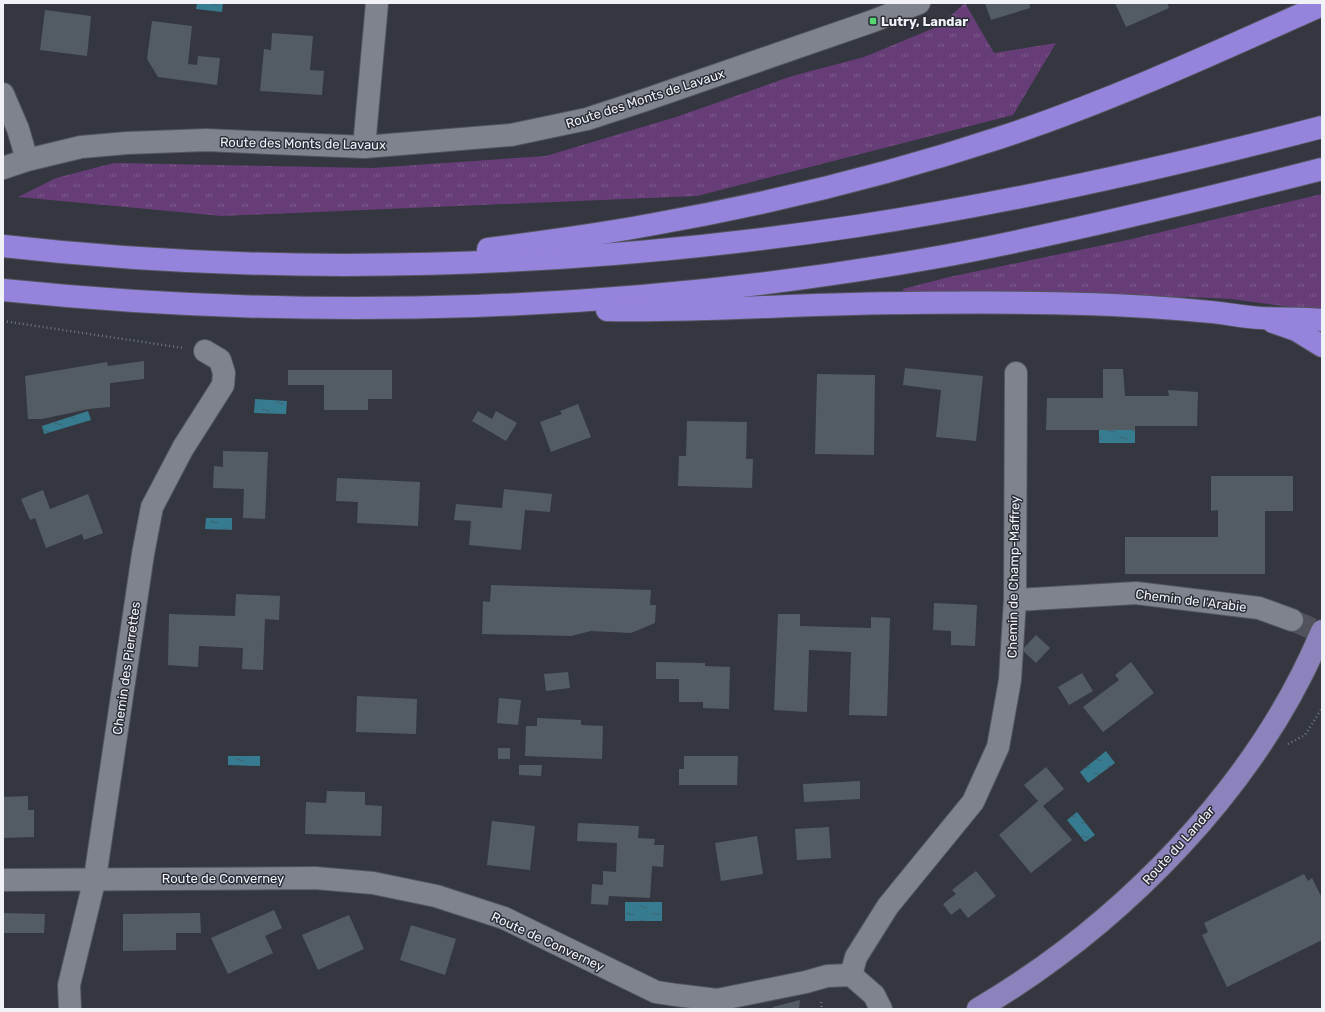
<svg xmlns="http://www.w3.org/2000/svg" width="1325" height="1012" font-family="Rubik,sans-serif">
  <defs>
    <pattern id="grass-tufts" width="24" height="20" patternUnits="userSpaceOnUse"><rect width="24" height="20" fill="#673d77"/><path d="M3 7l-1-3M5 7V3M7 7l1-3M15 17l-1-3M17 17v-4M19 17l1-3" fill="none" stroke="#7d5a8b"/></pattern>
    <pattern id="water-ripples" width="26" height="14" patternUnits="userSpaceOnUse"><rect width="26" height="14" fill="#367b8f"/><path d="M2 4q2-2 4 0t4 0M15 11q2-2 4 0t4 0" fill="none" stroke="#3f626c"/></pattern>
  </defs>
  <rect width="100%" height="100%" fill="#343740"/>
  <g fill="url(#grass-tufts)">
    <path d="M965,3L994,53L1056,43L1013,115L697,196L222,216L18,197L56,178L114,163L372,168L546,156L676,117L792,76L864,57L939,26Z"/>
    <path d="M1322,194V311L1231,299L1189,297L903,296V289L949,277L1123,241Z"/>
  </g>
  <g fill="url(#water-ripples)">
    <path d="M197,3H223L222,12L196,9Z"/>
    <path d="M255,399L287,401L286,414L254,413Z"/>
    <path d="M88,411L91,420L44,434L42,426Z"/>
    <rect x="1099" y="430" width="36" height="13"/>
    <path d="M206,518H232V530L205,529Z"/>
    <path d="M1106,751L1115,763L1088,783L1080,772Z"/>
    <path d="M228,756H260V766L228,765Z"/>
    <path d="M1077,812L1095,835L1085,842L1067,820Z"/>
    <rect x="625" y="902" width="37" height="19"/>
  </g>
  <g fill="#545c63">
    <path d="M985,3H1029L1030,8L991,20Z"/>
    <path d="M1115,3H1167L1169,8L1126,27Z"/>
    <path d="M45,10L91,16L87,56L40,50Z"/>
    <path d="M152,21L192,26L188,64L197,65L198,56L220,58L217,85L158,77L147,59Z"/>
    <path d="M272,33L313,36L310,70L324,71L322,95L260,91L264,49L271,50Z"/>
    <path d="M144,361V379L110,383V407L89,409L42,419H28L25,376L107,362L108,366Z"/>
    <path d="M905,368L983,376L976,441L936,437L941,390L903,385Z"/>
    <path d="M1103,369H1123L1125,396H1169L1168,390L1198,392L1197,426H1135V430H1046L1047,398H1103Z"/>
    <path d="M288,370H392V399H368V410H324V385H288Z"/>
    <path d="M817,374L875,375L874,455L815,454Z"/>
    <path d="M578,404L591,437L551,452L540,422L562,414L560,411Z"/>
    <path d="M478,411L492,419L496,411L517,423L506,441L472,421Z"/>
    <path d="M687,421L747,422L746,459H753L752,488L678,486L679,456H686Z"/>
    <path d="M223,451L268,452L265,519L243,518L244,489L213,488L214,466L223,467Z"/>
    <path d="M1211,476H1293V511H1265V574H1125V537H1218V510L1211,511Z"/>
    <path d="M337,478L420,482L418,526L357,523L358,502L336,501Z"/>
    <path d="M504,489L552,494L550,512L525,510L521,550L469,545L471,521L454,520L456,504L502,508Z"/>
    <path d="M43,490L50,509L88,494L103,533L84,540L82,534L46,548L35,518L30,520L21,499Z"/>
    <path d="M491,585L651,590L650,605H656L655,623L631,633L591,631L571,636L482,634L483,601L490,602Z"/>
    <path d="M236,594L280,596L279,620L265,619L263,670L242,669L243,648L199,646L198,667L168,665L169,614L235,616Z"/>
    <path d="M934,603L977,605L975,646L951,645V631L933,630Z"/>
    <path d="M778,614H800V626L871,628V617L890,618L887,716L849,715L851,652L809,650L807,712L774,710Z"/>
    <path d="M1036,635L1050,648L1036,663L1022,650Z"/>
    <path d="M656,662L705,663V666L730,667L729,709L703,708V702H679V679H656Z"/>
    <path d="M1131,662L1154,693L1103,732L1083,707L1119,680L1115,675Z"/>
    <path d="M568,672L570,688L546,691L544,674Z"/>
    <path d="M1082,673L1093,691L1069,705L1058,687Z"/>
    <path d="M357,696L417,699L416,734L356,732Z"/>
    <path d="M499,698L521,700L518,725L497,723Z"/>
    <path d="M537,718L581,720V725L603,726L602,759L525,756L526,726H537Z"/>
    <rect x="498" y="748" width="12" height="11"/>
    <path d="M684,756H738L737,785H679V769H684Z"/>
    <path d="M519,765H542L541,776L519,775Z"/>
    <path d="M1046,767L1064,789L1043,806L1072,840L1031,873L999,835L1038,801L1024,785Z"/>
    <path d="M860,781V799L804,802L803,784Z"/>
    <path d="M327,791L365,792V805L382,806L381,836L305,834L306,802L326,803Z"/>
    <path d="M28,796V810H34V837L3,838V797Z"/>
    <path d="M492,821L535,826L530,870L487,865Z"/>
    <path d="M578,823L639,826L638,838L655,839L654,845H664L663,867L652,866L650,898L609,896L608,905L591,904L592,884L603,885V871L616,872L617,843L577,841Z"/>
    <path d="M829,827L831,858L797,860L795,829Z"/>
    <path d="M757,836L763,874L721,881L715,843Z"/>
    <path d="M976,871L996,896L968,918L960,908L951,915L943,904L956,894L952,890Z"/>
    <path d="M1304,874L1308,881L1312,878L1322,898V940L1227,987L1202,935L1208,932L1204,923Z"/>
    <path d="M274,910L282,928L265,936L273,953L228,974L211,938Z"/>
    <path d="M3,913L45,914L44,933H3Z"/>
    <path d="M200,913L201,933H176V950L123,951V914Z"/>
    <path d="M349,915L364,949L318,970L302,935Z"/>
    <path d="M411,925L456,939L445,975L400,960Z"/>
    <path d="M800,1000L799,1009H773V1007Z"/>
  </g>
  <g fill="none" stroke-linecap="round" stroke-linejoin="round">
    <path stroke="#50535c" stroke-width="22" stroke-dasharray="22 11" stroke-linecap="butt" d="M1292,620L1322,633"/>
    <g stroke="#53565d" stroke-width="24">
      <g id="minor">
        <path d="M3,94L18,129L27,160"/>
        <path d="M364,147L377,3"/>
        <path d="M3,168L27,160L81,147L127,143L206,140L364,147L511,135L587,119L642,101L873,21L919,3"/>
        <path d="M1015,600L1136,593L1259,608L1292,620"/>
        <path d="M3,880L315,878L373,883L436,896L504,918L656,992L676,995L717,1000L806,982L827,976L851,975L874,995L881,1009"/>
        <path d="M851,975L856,957L888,906L973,802L998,747L1010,680L1015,600L1016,373"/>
        <path d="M70,1009L69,985L95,878L143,554L152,507L183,448L223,385L224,373L220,360L205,351"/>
      </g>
    </g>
    <g stroke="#53565d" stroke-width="24">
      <path id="major" d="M978,1009C1122,924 1257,787 1322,631"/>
    </g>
    <g stroke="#53565d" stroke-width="24">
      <g id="highway">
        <path d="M3,246C285,278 577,268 857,226C1014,202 1169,167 1322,127"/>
        <path d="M488,249C542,242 596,235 649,225C768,204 887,175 1002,137C1111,101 1217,52 1322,5"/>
        <path d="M3,290C315,322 635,312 944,256C1071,232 1197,201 1322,169"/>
        <path d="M607,310C707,312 808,303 909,303C1006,302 1104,302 1200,311C1220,312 1241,317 1261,318C1281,319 1301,318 1322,320"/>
        <path d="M1273,322L1296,330L1322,346"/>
      </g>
    </g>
    <g stroke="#73767e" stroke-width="2.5" stroke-dasharray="1 3" stroke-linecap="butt">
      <path d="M3,321L183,348"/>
      <path d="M1288,744L1305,735L1322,708"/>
      <path d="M821,1002L822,1009"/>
    </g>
    <use href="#minor" stroke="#7f838d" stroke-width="22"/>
    <use href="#major" stroke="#8d83bc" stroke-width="22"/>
    <use href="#highway" stroke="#9683dc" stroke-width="22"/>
  </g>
  <rect fill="#55d671" stroke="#2a2d36" stroke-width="1.5" x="869" y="17" width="8" height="8" rx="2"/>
  <g text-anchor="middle" stroke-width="3" stroke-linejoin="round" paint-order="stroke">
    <g font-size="13" font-weight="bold" fill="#f0f2f8" stroke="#2a2d36" text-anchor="start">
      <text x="881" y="26">Lutry, Landar</text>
    </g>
    <g font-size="13" fill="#f0f2f8" stroke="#2a2d36">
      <text transform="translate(645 98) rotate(-18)" y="5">Route des Monts de Lavaux</text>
      <text transform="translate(303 143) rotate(1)" y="5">Route des Monts de Lavaux</text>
      <text transform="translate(1013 577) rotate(-89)" y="5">Chemin de Champ-Maffrey</text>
      <text transform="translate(1191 600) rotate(7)" y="5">Chemin de l'Arabie</text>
      <text transform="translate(126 668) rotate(-82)" y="5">Chemin des Pierrettes</text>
      <text transform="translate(1178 845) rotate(-48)" y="5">Route du Landar</text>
      <text x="223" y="883">Route de Converney</text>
      <text transform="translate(548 941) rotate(25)" y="5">Route de Converney</text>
    </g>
  </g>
  <rect width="1325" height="1012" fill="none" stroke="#f0f2f8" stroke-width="8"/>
</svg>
